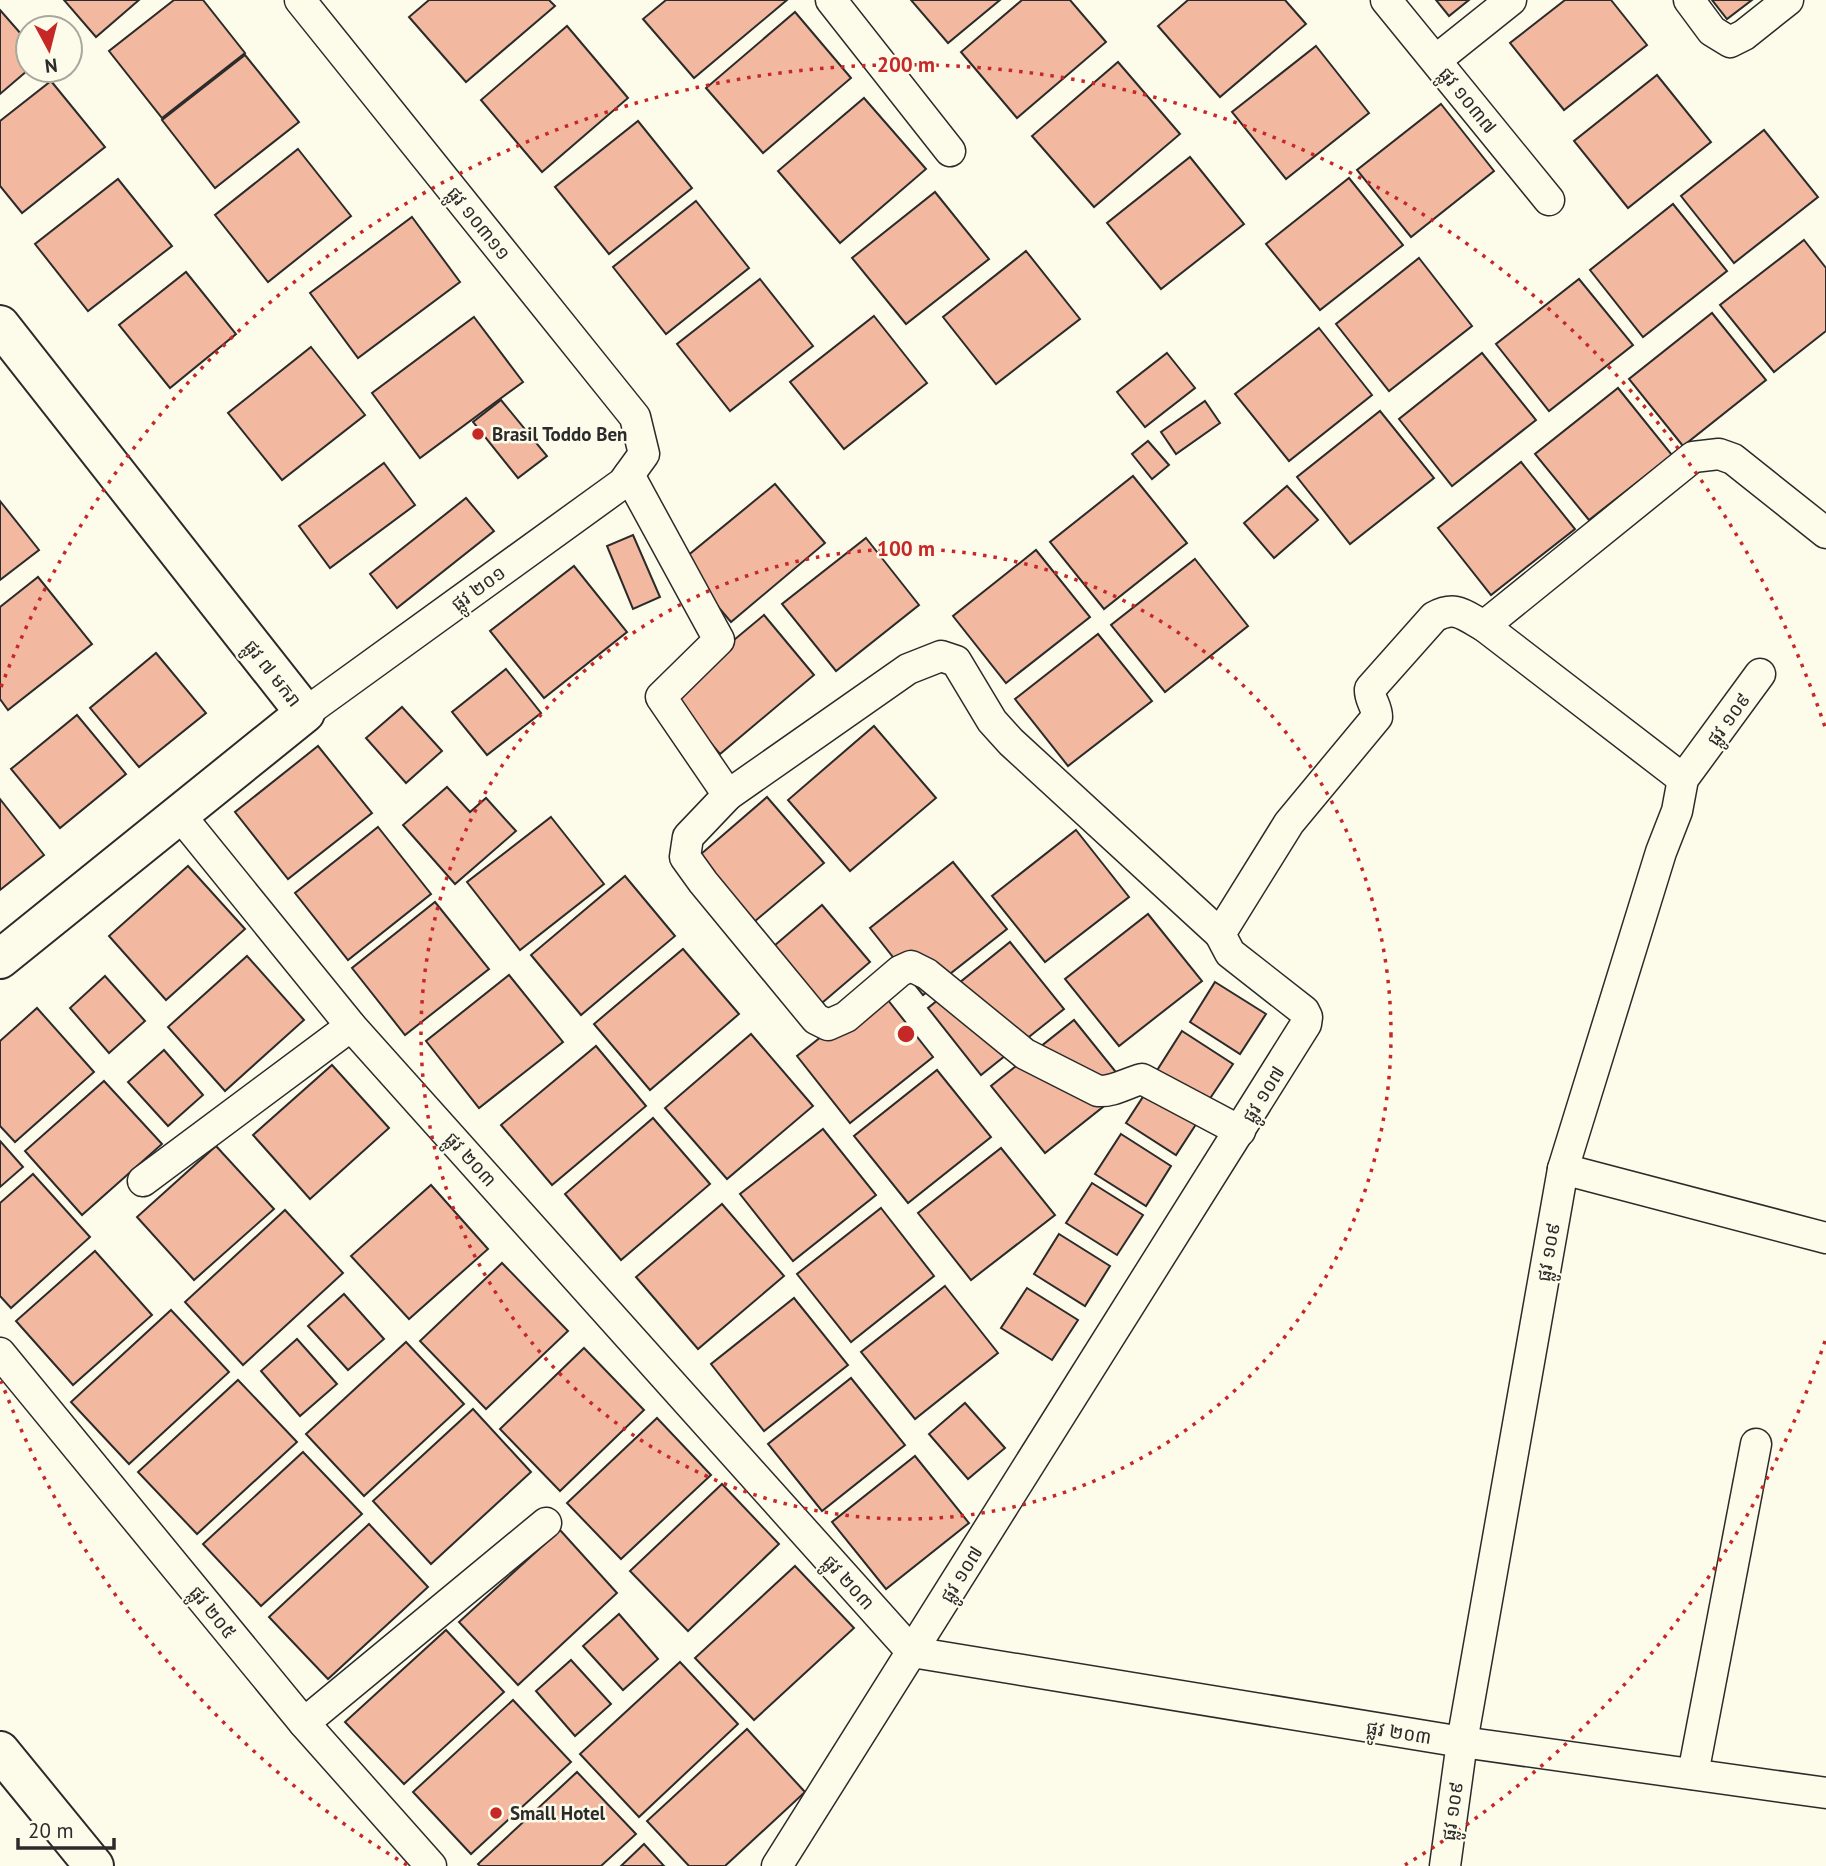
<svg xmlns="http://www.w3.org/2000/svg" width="1826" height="1866" font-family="'PT Sans','Noto Sans Khmer',sans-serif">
  <rect width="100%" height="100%" fill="#fdfbea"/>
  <g fill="#f2b8a0" stroke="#2b2b2b" stroke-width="2">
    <path d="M64,0H139L96,37Z"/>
    <path d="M174,0H203L245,53L162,118L109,51Z"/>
    <path d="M429,0H549L555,6L466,82L409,17Z"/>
    <path d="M666,0H787L694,78L643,19Z"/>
    <path d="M911,0H1000L948,43Z"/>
    <path d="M1022,0H1070L1106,42L1017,118L961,52Z"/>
    <path d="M1188,0H1285L1306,24L1220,97L1158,26Z"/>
    <path d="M1436,0H1469L1449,16Z"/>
    <path d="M1565,0H1611L1647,45L1564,110L1510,43Z"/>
    <path d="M1712,0H1752L1727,19Z"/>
    <path d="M0,10L28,42V70L0,94Z"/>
    <path d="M795,12L851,78L763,153L706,88Z"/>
    <path d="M567,26L628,98L542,172L481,100Z"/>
    <path d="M1316,46L1369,113L1286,179L1232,112Z"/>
    <path d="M245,55L299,122L215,188L162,120Z"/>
    <path d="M1118,62L1180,134L1094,207L1032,136Z"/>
    <path d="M1657,75L1711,142L1628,208L1574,141Z"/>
    <path d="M51,81L105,147L22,213L0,186V121Z"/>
    <path d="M864,98L926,169L840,243L778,171Z"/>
    <path d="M1441,104L1494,171L1411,237L1357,170Z"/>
    <path d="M638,121L692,188L609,254L555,187Z"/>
    <path d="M1764,130L1818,197L1734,263L1681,196Z"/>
    <path d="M298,149L351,216L268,282L215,215Z"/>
    <path d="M1190,157L1244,224L1161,289L1107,223Z"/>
    <path d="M1349,178L1403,245L1320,310L1266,244Z"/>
    <path d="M118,179L172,246L88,311L35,244Z"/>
    <path d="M935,192L989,259L906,324L852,258Z"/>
    <path d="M696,201L749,268L666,334L613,267Z"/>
    <path d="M1673,204L1727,271L1643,337L1590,270Z"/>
    <path d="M412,217L460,282L358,358L310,293Z"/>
    <path d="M1804,240L1826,268V331L1774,372L1720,305Z"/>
    <path d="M1026,251L1080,319L996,384L943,317Z"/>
    <path d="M1419,258L1472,326L1389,391L1336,324Z"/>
    <path d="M186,272L236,334L170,388L119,325Z"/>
    <path d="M760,279L813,346L730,411L677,344Z"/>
    <path d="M1579,279L1633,345L1549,411L1496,344Z"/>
    <path d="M1712,313L1766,380L1683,446L1629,379Z"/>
    <path d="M874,316L927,383L844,449L790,382Z"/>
    <path d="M474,317L523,382L420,458L372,393Z"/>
    <path d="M1319,328L1372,395L1289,461L1235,394Z"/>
    <path d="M311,347L365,415L282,480L228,413Z"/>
    <path d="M1167,353L1195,388L1145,427L1117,392Z"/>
    <path d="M1482,353L1536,420L1452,486L1399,419Z"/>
    <path d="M1618,388L1672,455L1589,520L1535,454Z"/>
    <path d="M501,400L547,456L518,478L473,422Z"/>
    <path d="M1205,401L1220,423L1176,454L1161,432Z"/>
    <path d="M1380,411L1434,478L1350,544L1297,477Z"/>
    <path d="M1148,441L1169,465L1152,479L1132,454Z"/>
    <path d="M1521,462L1575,529L1491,595L1438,528Z"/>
    <path d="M384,463L415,505L330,568L299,526Z"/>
    <path d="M1133,476L1187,543L1104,609L1050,542Z"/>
    <path d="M775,484L825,543L731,622L680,562Z"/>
    <path d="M1287,486L1318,520L1274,558L1244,523Z"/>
    <path d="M466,498L494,531L397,608L370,574Z"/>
    <path d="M0,501L39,550L0,580Z"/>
    <path d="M633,535L660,597L633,609L607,546Z"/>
    <path d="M866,538L919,605L836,671L782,604Z"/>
    <path d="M1036,550L1090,617L1006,683L953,616Z"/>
    <path d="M1195,559L1248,626L1165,692L1111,625Z"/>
    <path d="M574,566L627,632L544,698L490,631Z"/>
    <path d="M38,577L92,644L8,710L0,699V607Z"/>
    <path d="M764,615L814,675L720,754L669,694Z"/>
    <path d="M1098,634L1152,701L1068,766L1015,699Z"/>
    <path d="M156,653L206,713L139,767L90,708Z"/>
    <path d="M506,669L541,713L487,755L452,712Z"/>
    <path d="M402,707L442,751L406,783L366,738Z"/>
    <path d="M77,715L126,774L60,828L11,769Z"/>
    <path d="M874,726L936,798L850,871L788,800Z"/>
    <path d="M318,746L372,813L288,879L235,812Z"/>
    <path d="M447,787L470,812L486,798L516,831L455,884L403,825Z"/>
    <path d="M767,797L824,863L735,938L679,873Z"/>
    <path d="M0,799L44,855L0,890Z"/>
    <path d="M551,817L604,884L520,950L467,882Z"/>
    <path d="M378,827L431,894L348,960L295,893Z"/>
    <path d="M1076,830L1129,897L1045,962L992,896Z"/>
    <path d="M953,862L1007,929L923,995L870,928Z"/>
    <path d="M188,866L245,929L166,1000L109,936Z"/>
    <path d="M625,876L675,936L581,1015L531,955Z"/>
    <path d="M435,902L489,969L405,1035L352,968Z"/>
    <path d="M822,905L870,962L802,1020L753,964Z"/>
    <path d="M1148,914L1202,981L1119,1046L1065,979Z"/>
    <path d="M1010,942L1064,1009L981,1075L928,1008Z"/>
    <path d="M683,949L739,1014L650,1090L594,1024Z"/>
    <path d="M247,956L304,1020L225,1091L168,1027Z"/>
    <path d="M509,975L563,1042L479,1108L426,1041Z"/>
    <path d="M105,976L145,1021L109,1053L70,1008Z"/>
    <path d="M1215,982L1266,1014L1240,1054L1190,1022Z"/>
    <path d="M880,990L933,1057L850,1123L797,1056Z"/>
    <path d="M37,1008L94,1072L15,1142L0,1126V1041Z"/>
    <path d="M1074,1020L1128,1087L1045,1153L991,1086Z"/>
    <path d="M1182,1031L1233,1064L1207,1103L1156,1072Z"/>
    <path d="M751,1034L813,1106L727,1179L665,1108Z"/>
    <path d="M596,1046L646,1106L552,1185L501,1125Z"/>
    <path d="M164,1050L203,1095L168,1126L128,1082Z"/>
    <path d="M332,1065L389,1128L310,1199L253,1135Z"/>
    <path d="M937,1070L991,1137L908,1203L854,1136Z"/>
    <path d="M104,1081L162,1144L82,1215L25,1151Z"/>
    <path d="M1152,1083L1202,1115L1176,1155L1126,1123Z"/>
    <path d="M653,1118L710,1184L621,1260L565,1194Z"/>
    <path d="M823,1129L876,1195L793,1261L740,1194Z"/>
    <path d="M1121,1134L1171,1166L1146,1206L1095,1174Z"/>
    <path d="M0,1141L23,1167L0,1187Z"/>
    <path d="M216,1146L274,1209L194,1280L137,1217Z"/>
    <path d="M1001,1148L1055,1215L971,1280L918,1213Z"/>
    <path d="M33,1174L90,1237L11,1308L0,1296V1203Z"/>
    <path d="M1092,1183L1143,1215L1117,1255L1066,1223Z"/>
    <path d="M431,1185L488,1249L409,1319L351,1256Z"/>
    <path d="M722,1204L784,1276L698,1349L636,1277Z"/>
    <path d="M881,1208L934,1276L851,1342L797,1274Z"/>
    <path d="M285,1210L343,1273L243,1365L185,1302Z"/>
    <path d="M1059,1234L1110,1266L1085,1306L1034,1274Z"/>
    <path d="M95,1251L152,1315L73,1385L16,1321Z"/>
    <path d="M502,1263L568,1331L486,1409L420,1341Z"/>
    <path d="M945,1286L998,1353L915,1419L861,1352Z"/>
    <path d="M1027,1288L1078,1320L1052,1360L1001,1328Z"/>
    <path d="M344,1294L384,1339L348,1370L308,1326Z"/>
    <path d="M794,1298L848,1365L764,1431L711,1364Z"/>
    <path d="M171,1310L229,1372L129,1464L71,1402Z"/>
    <path d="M297,1339L337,1384L300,1416L261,1371Z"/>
    <path d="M406,1342L464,1404L364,1496L306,1434Z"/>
    <path d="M584,1348L644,1410L560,1491L500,1429Z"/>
    <path d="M851,1378L905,1445L822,1511L768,1444Z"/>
    <path d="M238,1380L297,1442L197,1534L138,1472Z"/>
    <path d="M965,1403L1005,1448L968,1479L929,1434Z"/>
    <path d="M473,1409L531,1472L431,1564L373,1501Z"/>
    <path d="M657,1418L711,1475L621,1559L567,1503Z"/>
    <path d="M303,1452L362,1514L261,1606L203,1544Z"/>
    <path d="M915,1456L969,1523L886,1589L832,1522Z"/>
    <path d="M722,1484L779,1544L688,1631L630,1571Z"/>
    <path d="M369,1524L428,1587L328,1679L269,1617Z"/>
    <path d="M560,1530L617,1593L518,1685L459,1622Z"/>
    <path d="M795,1566L854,1628L754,1720L695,1658Z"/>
    <path d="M619,1614L658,1659L623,1690L583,1646Z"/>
    <path d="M446,1630L504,1692L404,1784L345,1722Z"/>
    <path d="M571,1660L611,1704L575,1736L536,1691Z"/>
    <path d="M680,1662L738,1724L639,1817L580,1754Z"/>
    <path d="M513,1700L571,1762L471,1854L413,1792Z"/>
    <path d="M747,1729L805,1792L725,1866H689L647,1821Z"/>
    <path d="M577,1772L636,1834L601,1866H480L478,1864Z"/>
    <path d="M644,1844L664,1866H621Z"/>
  </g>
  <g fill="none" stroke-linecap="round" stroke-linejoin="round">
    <g stroke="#2b2b2b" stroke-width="33">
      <g id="street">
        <path d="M300,0L635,417L644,454L623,483L305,713"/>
        <path d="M831,0L950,151"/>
        <path d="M1386,0L1549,200"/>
        <path d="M1689,0L1712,31L1730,42L1744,35L1788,0"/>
        <path d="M1436,60L1511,0"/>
        <path d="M629,475L719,640L661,697L728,795"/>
        <path d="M1484,626L1693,457L1719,454L1733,459L1826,533"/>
        <path d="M179,814L351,1026L912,1652L1462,1742L1826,1793"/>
        <path d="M1220,934L1011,742L992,721L956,661L941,656L908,669L728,795L688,837L685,857L703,882L816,1019L828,1025L846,1017L900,971L911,966L927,974L1025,1054L1098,1091C1114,1092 1126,1083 1142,1079L1240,1131"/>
        <path d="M1563,1169L1826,1238"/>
        <path d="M143,1181L351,1026"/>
        <path d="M0,1353L304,1723L431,1866"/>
        <path d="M304,1723L546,1523"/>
        <path d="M1693,1774L1756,1444"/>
        <path d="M777,1866L1306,1024L1307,1017L1304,1011L1230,953L1220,934L1289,823L1377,717C1377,706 1369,699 1370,689L1434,617C1456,605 1464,615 1484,626L1683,779"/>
        <path d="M1445,1866L1462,1742L1563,1169L1661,852L1677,811L1683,779L1760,674"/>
      </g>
    </g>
    <g stroke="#2b2b2b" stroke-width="42">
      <path id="secondary" d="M0,325L305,713L0,959"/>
    </g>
    <g stroke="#2b2b2b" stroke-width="42">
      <path id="primary" d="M0,1751L94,1866"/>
    </g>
    <use href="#street" stroke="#fdfbea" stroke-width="30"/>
    <use href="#secondary" stroke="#fdfbea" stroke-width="38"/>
    <use href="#primary" stroke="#fdfbea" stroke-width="38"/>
  </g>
  <g fill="none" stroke="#c62828" stroke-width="3.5" stroke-dasharray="3.5 7">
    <circle cx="906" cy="1034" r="485"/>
    <path d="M1825 1341A969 969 0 0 1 1405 1865M407 1865A969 969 0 0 1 1 1381M1 687A969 969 0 0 1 1825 727"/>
  </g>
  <g fill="#c62828" stroke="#fdfbea" stroke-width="2.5">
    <circle cx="478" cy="434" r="7"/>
    <circle cx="496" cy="1813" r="7"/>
  </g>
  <g text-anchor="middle" stroke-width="5" stroke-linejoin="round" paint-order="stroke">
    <g font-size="19" fill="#2b2b2b" stroke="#fdfbea">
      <text transform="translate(1468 100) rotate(51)" y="7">ផ្លូវ ១០៣៧</text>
      <text transform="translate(479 223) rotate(51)" y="7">ផ្លូវ ១០៣១១</text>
      <text transform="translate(478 588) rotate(-36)" y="7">ផ្លូវ ២០១</text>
      <text transform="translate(273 673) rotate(52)" y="7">ផ្លូវ ៧ មករា</text>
      <text transform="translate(1728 719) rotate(-54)" y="7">ផ្លូវ ១០៩</text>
      <text transform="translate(1263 1094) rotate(-58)" y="7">ផ្លូវ ១០៧</text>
      <text transform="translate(471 1159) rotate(48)" y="7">ផ្លូវ ២០៣</text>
      <text transform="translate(1548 1252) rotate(-80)" y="7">ផ្លូវ ១០៩</text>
      <text transform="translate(961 1574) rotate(-58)" y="7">ផ្លូវ ១០៧</text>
      <text transform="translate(849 1582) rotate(48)" y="7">ផ្លូវ ២០៣</text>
      <text transform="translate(213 1612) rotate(51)" y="7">ផ្លូវ ២០៥</text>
      <text transform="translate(1399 1732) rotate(9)" y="7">ផ្លូវ ២០៣</text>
      <text transform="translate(1452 1811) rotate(-82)" y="7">ផ្លូវ ១០៩</text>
    </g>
    <g font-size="19" font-weight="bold" fill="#2b2b2b" stroke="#fdfbea" text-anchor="start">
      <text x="492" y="441">Brasil Toddo Ben</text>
      <text x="510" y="1820">Small Hotel</text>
    </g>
  </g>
  <circle cx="906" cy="1034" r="10" fill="#c62828" stroke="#fdfbea" stroke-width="3.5"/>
  <g font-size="21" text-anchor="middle" font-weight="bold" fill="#c62828" stroke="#fdfbea" stroke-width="5" stroke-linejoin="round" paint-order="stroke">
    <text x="906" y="72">200 m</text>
    <text x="906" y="556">100 m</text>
  </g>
  <g transform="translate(49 49) rotate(173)"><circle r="33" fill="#fdfbea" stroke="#a9a89e" stroke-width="2"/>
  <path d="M0-5L12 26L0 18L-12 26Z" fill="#c62828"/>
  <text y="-10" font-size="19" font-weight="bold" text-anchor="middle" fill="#2b2b2b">N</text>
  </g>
  <path d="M18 1838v10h96v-10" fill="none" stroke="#2b2b2b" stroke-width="3.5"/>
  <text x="28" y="1838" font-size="21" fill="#2b2b2b" stroke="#fdfbea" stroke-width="5" paint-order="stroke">20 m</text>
</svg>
